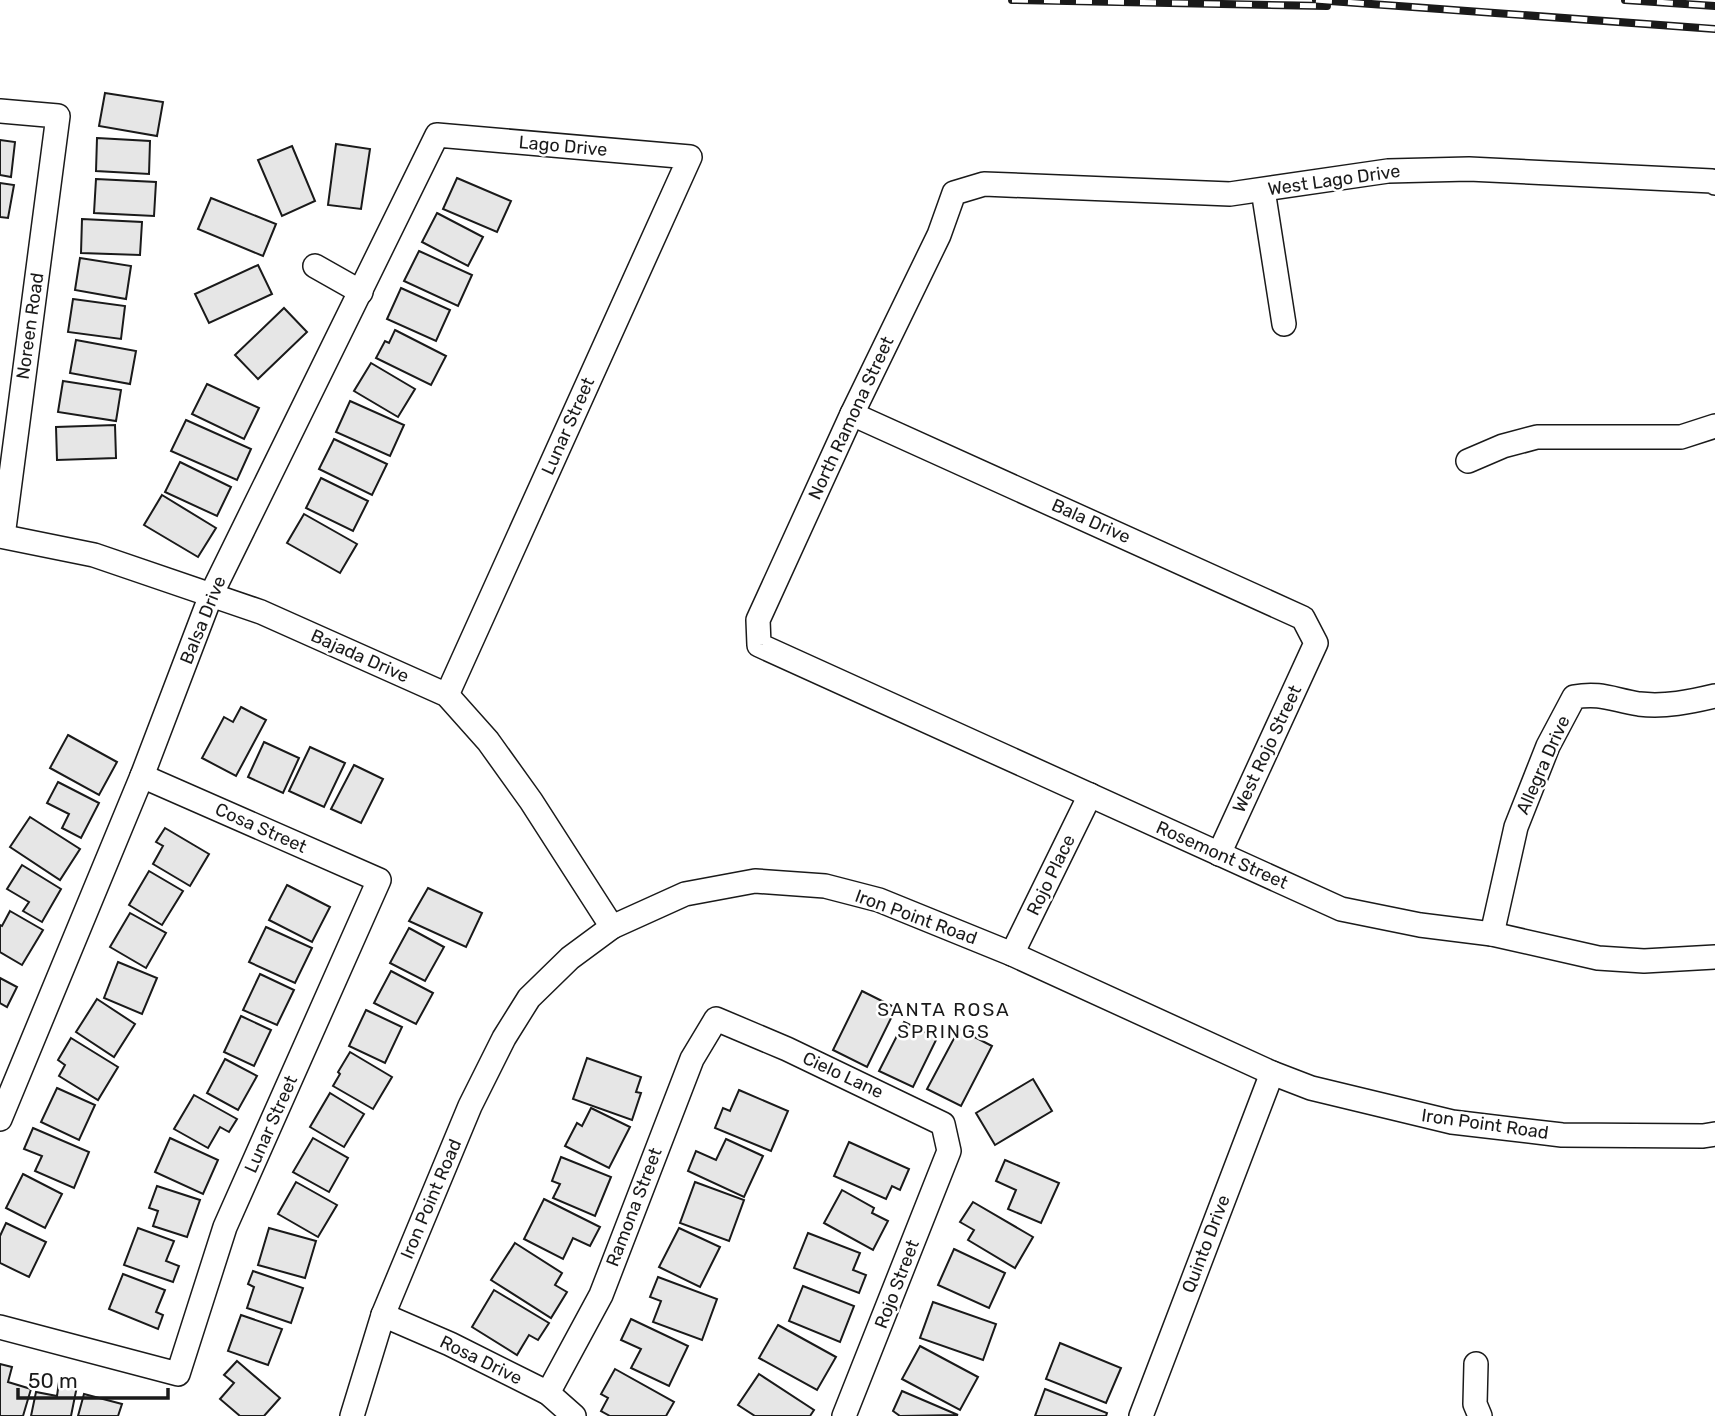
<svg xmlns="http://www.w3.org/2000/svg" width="1715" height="1416" font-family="Rubik,sans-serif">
  <rect width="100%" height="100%" fill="#fff"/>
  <g fill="#e6e6e6" stroke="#1a1a1a" stroke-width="2">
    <path d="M105,93L163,102L157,136L99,126Z"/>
    <path d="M97,138L150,141L149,174L96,171Z"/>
    <path d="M0,140L15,142L11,177L0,175Z"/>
    <path d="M336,144L370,149L361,209L328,205Z"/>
    <path d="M292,146L315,201L282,216L258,160Z"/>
    <path d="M457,178L511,201L497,232L443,209Z"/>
    <path d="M96,179L156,182L154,216L94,213Z"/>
    <path d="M0,183L14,185L8,218L0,217Z"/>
    <path d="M211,198L276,224L263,256L198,229Z"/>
    <path d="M437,213L483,237L468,266L422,242Z"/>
    <path d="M82,219L142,222L140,255L81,253Z"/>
    <path d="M419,251L472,275L458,306L404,281Z"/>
    <path d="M80,258L131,266L126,299L75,290Z"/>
    <path d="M258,265L272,294L209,323L195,294Z"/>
    <path d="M401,288L450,310L436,341L387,319Z"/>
    <path d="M73,299L125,306L121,339L68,332Z"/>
    <path d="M284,308L307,332L258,379L235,355Z"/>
    <path d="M395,330L446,356L431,385L376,358L385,341L389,343Z"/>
    <path d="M76,340L136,351L130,384L70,373Z"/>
    <path d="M371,363L415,389L398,417L354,391Z"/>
    <path d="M63,381L121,390L116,421L58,412Z"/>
    <path d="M207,384L259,408L244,439L192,414Z"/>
    <path d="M350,401L404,425L390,456L336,432Z"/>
    <path d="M186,420L251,449L237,480L171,451Z"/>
    <path d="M115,425L116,458L57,460L56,427Z"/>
    <path d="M334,439L387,464L372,495L319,469Z"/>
    <path d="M180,462L231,487L217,516L165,492Z"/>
    <path d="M321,478L368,501L353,531L306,508Z"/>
    <path d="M162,495L216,528L198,557L144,525Z"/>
    <path d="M304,514L357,544L340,573L287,543Z"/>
    <path d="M241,707L266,720L236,776L202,758L224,717L233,722Z"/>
    <path d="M68,735L117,762L99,795L50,768Z"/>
    <path d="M264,742L299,758L283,793L248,777Z"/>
    <path d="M310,747L345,763L324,807L289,791Z"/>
    <path d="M354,765L383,779L361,823L331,809Z"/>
    <path d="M58,782L99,803L81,838L62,828L69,814L47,803Z"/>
    <path d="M30,817L80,849L60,880L10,847Z"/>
    <path d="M165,828L209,854L190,886L153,864L163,846L156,842Z"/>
    <path d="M22,865L61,889L42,922L23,911L29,902L7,889Z"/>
    <path d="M149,871L183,891L162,925L129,905Z"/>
    <path d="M287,885L330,907L312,942L269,920Z"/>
    <path d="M428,888L482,913L466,947L409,921Z"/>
    <path d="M10,911L43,930L22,965L0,952V925L2,926Z"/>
    <path d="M130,913L166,933L146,968L110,947Z"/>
    <path d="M266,927L312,948L295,983L249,962Z"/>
    <path d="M409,928L444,947L425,981L390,963Z"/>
    <path d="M118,962L157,978L142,1014L104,998Z"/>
    <path d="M391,971L433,993L416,1024L374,1003Z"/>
    <path d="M260,974L294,990L277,1025L243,1010Z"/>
    <path d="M0,978L17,987L7,1007L0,1003Z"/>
    <path d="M862,991L896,1008L867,1067L833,1050Z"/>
    <path d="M97,999L135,1024L114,1057L76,1032Z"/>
    <path d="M366,1010L402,1027L385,1063L349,1046Z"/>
    <path d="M241,1016L271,1030L254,1066L224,1052Z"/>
    <path d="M904,1022L937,1038L913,1087L879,1071Z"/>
    <path d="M959,1029L992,1046L961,1106L927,1089Z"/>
    <path d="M71,1038L118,1067L98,1100L59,1076L65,1065L58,1060Z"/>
    <path d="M350,1052L392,1077L373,1109L333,1086L340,1074L338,1072Z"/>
    <path d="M587,1058L641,1077L636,1092L641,1093L632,1120L573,1099Z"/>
    <path d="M225,1059L257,1076L238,1110L207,1093Z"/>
    <path d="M1033,1079L1052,1111L995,1145L976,1113Z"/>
    <path d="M57,1088L95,1105L79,1140L41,1122Z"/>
    <path d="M739,1090L788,1111L771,1151L715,1128L723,1108L730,1111Z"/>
    <path d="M330,1093L364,1114L344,1147L310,1127Z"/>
    <path d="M194,1095L237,1119L229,1132L220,1127L208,1148L174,1129Z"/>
    <path d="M591,1108L630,1127L609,1168L565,1146L577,1123L582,1126Z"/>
    <path d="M33,1128L89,1152L74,1188L35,1171L42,1156L24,1149Z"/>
    <path d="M170,1138L218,1160L203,1194L155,1172Z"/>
    <path d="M313,1138L348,1158L329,1192L293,1172Z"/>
    <path d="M726,1139L763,1156L744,1197L688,1171L696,1151L716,1160Z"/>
    <path d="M849,1142L909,1169L900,1190L892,1186L886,1199L834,1176Z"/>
    <path d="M561,1157L611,1177L595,1216L553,1198L560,1184L552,1181Z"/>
    <path d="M1005,1160L1059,1183L1041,1223L1008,1209L1016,1190L996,1181Z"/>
    <path d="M23,1174L62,1194L45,1228L6,1208Z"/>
    <path d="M296,1182L337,1205L318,1237L278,1214Z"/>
    <path d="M695,1182L744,1200L729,1241L680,1223Z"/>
    <path d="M157,1186L200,1200L187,1237L153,1226L158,1211L149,1208Z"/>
    <path d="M842,1190L874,1208L872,1213L888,1221L873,1250L824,1223Z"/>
    <path d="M544,1199L600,1227L590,1246L573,1238L563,1259L524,1239Z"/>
    <path d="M973,1202L1033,1237L1015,1268L968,1240L974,1230L960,1222Z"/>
    <path d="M6,1223L46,1242L29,1277L0,1263V1236Z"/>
    <path d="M138,1228L174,1241L166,1261L179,1266L173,1282L124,1265Z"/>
    <path d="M269,1228L316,1241L305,1278L258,1265Z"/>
    <path d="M679,1228L720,1247L700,1287L659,1267Z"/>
    <path d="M808,1233L860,1253L853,1270L866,1275L859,1293L794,1268Z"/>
    <path d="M515,1243L562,1273L555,1285L567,1292L551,1318L491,1280Z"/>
    <path d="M954,1249L1005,1273L989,1308L938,1285Z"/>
    <path d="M253,1271L303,1288L291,1323L247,1308L254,1287L248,1284Z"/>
    <path d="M123,1274L165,1290L156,1312L163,1315L158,1329L109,1309Z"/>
    <path d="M658,1277L717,1299L702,1340L653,1322L661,1301L650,1297Z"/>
    <path d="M803,1286L854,1306L840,1342L789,1321Z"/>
    <path d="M494,1290L549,1323L538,1340L529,1335L517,1355L472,1327Z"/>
    <path d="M933,1302L996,1324L983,1360L920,1338Z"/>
    <path d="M241,1315L282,1329L268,1365L228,1351Z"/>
    <path d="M631,1319L688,1346L669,1386L631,1368L641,1349L621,1340Z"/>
    <path d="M778,1325L836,1357L817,1390L759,1358Z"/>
    <path d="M1060,1343L1121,1368L1106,1403L1046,1379Z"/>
    <path d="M920,1346L978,1377L960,1410L902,1379Z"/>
    <path d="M237,1361L280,1398L264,1416H240L220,1399L234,1383L224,1375Z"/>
    <path d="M0,1364L12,1367L8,1382L31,1389L23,1416H0Z"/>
    <path d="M615,1369L674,1402L666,1416H610L601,1411L608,1398L601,1394Z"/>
    <path d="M759,1374L814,1410L810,1416H755L738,1405Z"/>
    <path d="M59,1382L77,1386L71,1416H31L36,1392L57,1396Z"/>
    <path d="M1045,1389L1107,1413L1106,1416H1035Z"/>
    <path d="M902,1391L958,1415L900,1416L893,1411Z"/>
    <path d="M84,1394L122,1404L118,1416H78Z"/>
  </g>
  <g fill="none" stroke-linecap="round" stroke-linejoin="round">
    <g stroke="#1a1a1a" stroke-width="26">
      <g id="minor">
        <path d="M0,111L58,116L3,536"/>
        <path d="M1715,183L1712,181L1469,169L1388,171L1230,194L984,184L954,193L939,235L852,414L758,620L759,645L1341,909L1420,925L1492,934L1598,958L1644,961L1715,957"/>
        <path d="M1263,190L1284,324"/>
        <path d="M315,266L361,292"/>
        <path d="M852,414L1303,618L1316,643L1219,854"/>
        <path d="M1468,461L1503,446L1537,437H1681L1715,426"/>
        <path d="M0,536L94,555L261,612L447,695L488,741L531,801L612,927"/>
        <path d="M1492,934L1516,827L1548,746L1574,697C1601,692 1613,700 1639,704C1665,707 1690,702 1715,696"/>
        <path d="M1012,954L1090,795"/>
        <path d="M0,1119L142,776L211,595L437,135L690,157L447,695"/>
        <path d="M383,1315L450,1344L548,1393L574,1416"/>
        <path d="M0,1327L178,1374L225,1227L379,880L142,776"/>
        <path d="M1476,1364L1475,1404L1480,1416"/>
        <path d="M548,1393L601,1295L692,1059L716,1019L787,1049L943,1124L949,1151L844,1416"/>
        <path d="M352,1416L383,1315L470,1106L504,1038L529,998L570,958L612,927L685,894L755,881L825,886L879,900L1012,954L1272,1073L1311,1088L1452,1122L1562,1135L1703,1136L1715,1134"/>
        <path d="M1141,1416L1272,1073"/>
      </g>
    </g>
    <use href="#minor" stroke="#fff" stroke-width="23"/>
    <g stroke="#1a1a1a" stroke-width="8">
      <g id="rail">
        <path d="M1012,0L1327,6"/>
        <path d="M1316,0L1715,29"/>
        <path d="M1625,0L1715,6"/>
      </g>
    </g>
    <use href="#rail" stroke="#fff" stroke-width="5" stroke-dasharray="16" stroke-linecap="butt"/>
  </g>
  <g text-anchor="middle" stroke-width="5" stroke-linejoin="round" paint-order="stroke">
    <g font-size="18" fill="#1a1a1a" stroke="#fff">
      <text transform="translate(563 146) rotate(5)" y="6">Lago Drive</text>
      <text transform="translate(1334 180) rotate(-8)" y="6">West Lago Drive</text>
      <text transform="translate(30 326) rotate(-82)" y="6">Noreen Road</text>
      <text transform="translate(851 418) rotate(-65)" y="6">North Ramona Street</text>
      <text transform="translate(568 426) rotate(-66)" y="6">Lunar Street</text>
      <text transform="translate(1091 521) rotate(24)" y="6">Bala Drive</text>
      <text transform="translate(203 620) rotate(-68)" y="6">Balsa Drive</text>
      <text transform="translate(360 656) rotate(24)" y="6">Bajada Drive</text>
      <text transform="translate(1267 749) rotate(-65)" y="6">West Rojo Street</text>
      <text transform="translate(1543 765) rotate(-66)" y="6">Allegra Drive</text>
      <text transform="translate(261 828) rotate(24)" y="6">Cosa Street</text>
      <text transform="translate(1222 855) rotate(24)" y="6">Rosemont Street</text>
      <text transform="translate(1051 875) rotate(-64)" y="6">Rojo Place</text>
      <text transform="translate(916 917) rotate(20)" y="6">Iron Point Road</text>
      <text transform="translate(843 1075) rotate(25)" y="6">Cielo Lane</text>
      <text transform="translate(271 1124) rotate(-66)" y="6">Lunar Street</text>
      <text transform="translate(1485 1124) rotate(8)" y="6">Iron Point Road</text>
      <text transform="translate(431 1199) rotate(-67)" y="6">Iron Point Road</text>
      <text transform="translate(634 1207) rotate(-69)" y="6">Ramona Street</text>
      <text transform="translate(1206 1244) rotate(-69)" y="6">Quinto Drive</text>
      <text transform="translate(897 1284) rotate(-69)" y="6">Rojo Street</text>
      <text transform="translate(481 1360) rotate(26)" y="6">Rosa Drive</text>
    </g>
    <g font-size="19" letter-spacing="2" fill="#1a1a1a" stroke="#fff">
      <text x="944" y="1016">SANTA ROSA<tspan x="944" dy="22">SPRINGS</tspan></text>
    </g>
  </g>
  <path d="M18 1388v10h150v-10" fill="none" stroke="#1a1a1a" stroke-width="3.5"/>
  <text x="28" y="1388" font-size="21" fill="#1a1a1a" stroke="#ffffff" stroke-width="5" paint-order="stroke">50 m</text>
</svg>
